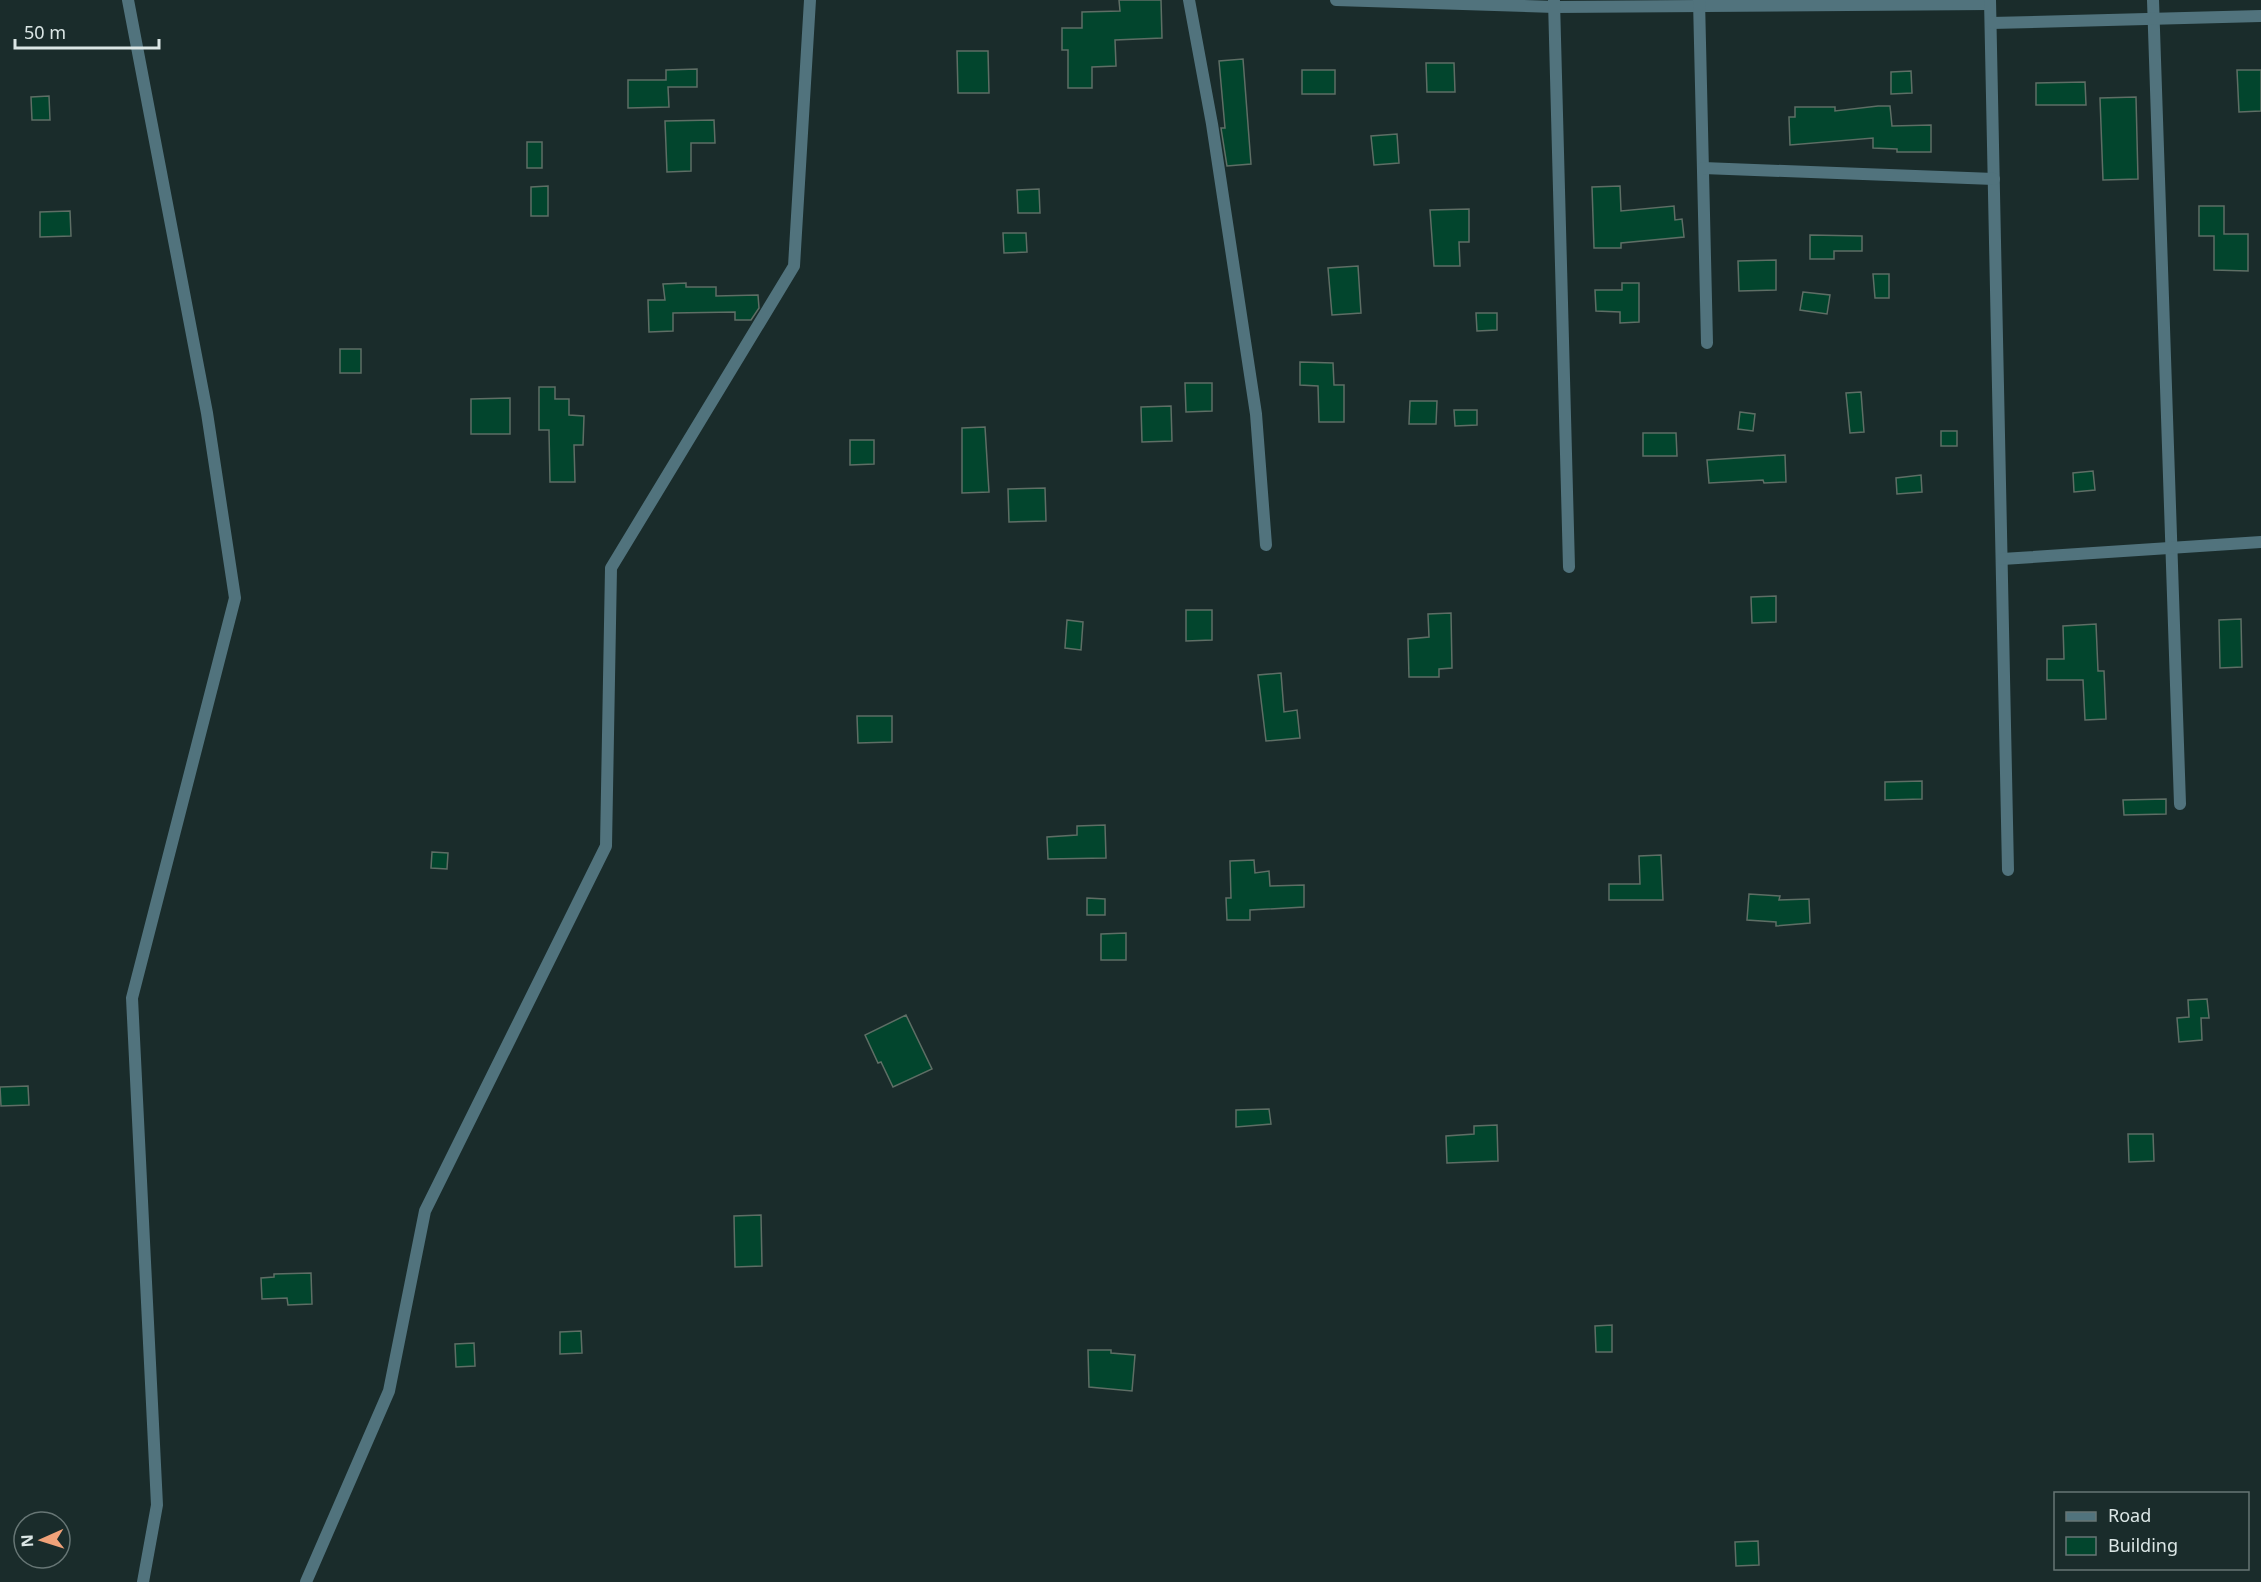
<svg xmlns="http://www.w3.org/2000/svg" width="2261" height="1582" font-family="'Noto Sans',sans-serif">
  <rect width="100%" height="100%" fill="#1a2c2b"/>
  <g fill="#02452d" stroke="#5e6e65" stroke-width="1.5">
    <path d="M1119,0H1161L1162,38L1115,40L1116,66L1092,67V88H1068V50H1062V28H1082V12L1120,11Z"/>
    <path d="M957,51H988L989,93H958Z"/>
    <path d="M1243,59L1251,164L1227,166L1221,128H1225L1219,61Z"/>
    <path d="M1426,63H1454L1455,92H1427Z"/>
    <path d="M697,69V87H668L669,107L628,108V80H666V70Z"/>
    <rect x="1302" y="70" width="33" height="24"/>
    <path d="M2237,70H2261V111L2239,112Z"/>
    <path d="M1911,71L1912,93L1891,94V72Z"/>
    <path d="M2085,82L2086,105H2036V83Z"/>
    <path d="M49,96L50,120H32L31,97Z"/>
    <path d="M2136,97L2138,179L2103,180L2100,98Z"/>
    <path d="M1878,106H1890L1892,126L1931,125V152H1897V149L1873,148V138L1790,145L1789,117H1795V107H1835V111Z"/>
    <path d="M714,120L715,143H691V171L667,172L665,121Z"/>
    <path d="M1397,134L1399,163L1374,165L1371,136Z"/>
    <rect x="527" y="142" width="15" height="26"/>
    <path d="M548,186V216H531V187Z"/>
    <path d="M1620,186L1621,211L1674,206L1675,220L1682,219L1684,237L1621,243V248H1594L1592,187Z"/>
    <path d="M1039,189L1040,213H1018L1017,190Z"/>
    <path d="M2199,206H2224V234H2248V271L2214,270V236H2199Z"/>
    <path d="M1469,209V242H1459L1460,266H1434L1430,210Z"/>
    <path d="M70,211L71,236L40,237V212Z"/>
    <path d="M1003,233H1026L1027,252L1004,253Z"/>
    <path d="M1810,235L1862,236V251H1834V259H1810Z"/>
    <path d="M1776,260V290L1739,291L1738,261Z"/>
    <path d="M1358,266L1361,313L1332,315L1328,268Z"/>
    <path d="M1873,274H1889V298H1875Z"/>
    <path d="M686,283V287H716V296L758,295L759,308L751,320H735V312L673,313V331L649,332L648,300H665L663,284Z"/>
    <path d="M1622,283H1639V322L1620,323V312L1596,311L1595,290H1622Z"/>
    <path d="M1803,292L1830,295L1827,314L1800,310Z"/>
    <path d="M1476,313H1497V330L1477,331Z"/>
    <rect x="340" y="349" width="21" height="24"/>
    <path d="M1300,362L1333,363L1334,385H1344V422H1319L1318,386L1300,385Z"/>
    <path d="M1185,383H1212V411L1186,412Z"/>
    <path d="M539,387H555V399H569V415L584,416L583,445H574L575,482H550L549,430H539Z"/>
    <path d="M1861,392L1864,432L1850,433L1846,393Z"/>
    <path d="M510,398V434H471V399Z"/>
    <path d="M1410,401H1437L1436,424H1409Z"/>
    <path d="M1171,406L1172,441L1142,442L1141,407Z"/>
    <path d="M1454,410H1477V425L1455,426Z"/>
    <path d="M1740,412L1755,414L1753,431L1738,429Z"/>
    <path d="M985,427L989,492L962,493V428Z"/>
    <rect x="1941" y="431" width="16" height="15"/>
    <path d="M1643,433H1676L1677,456H1643Z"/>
    <path d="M850,440H874V464L850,465Z"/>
    <path d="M1785,455L1786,482L1764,483L1763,480L1709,483L1707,460Z"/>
    <path d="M2093,471L2095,490L2074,492L2073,473Z"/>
    <path d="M1921,475L1922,492L1897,494L1896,478Z"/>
    <path d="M1045,488L1046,521L1009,522L1008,489Z"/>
    <path d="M1776,596V622L1752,623L1751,597Z"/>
    <path d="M1186,610H1212V640L1186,641Z"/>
    <path d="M1451,613L1452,668L1439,669V677H1409L1408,639L1429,637L1428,614Z"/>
    <path d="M2241,619L2242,667L2220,668L2219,620Z"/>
    <path d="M1067,620L1083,622L1081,650L1065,648Z"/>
    <path d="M2096,624L2098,671H2104L2106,719L2085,720L2083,680H2047V659H2064L2063,626Z"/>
    <path d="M1281,673L1284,712L1297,710L1300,738L1266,741L1258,675Z"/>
    <path d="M857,716H892V742L858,743Z"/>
    <path d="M1922,781V799L1885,800V782Z"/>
    <path d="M2166,799V814L2124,815L2123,800Z"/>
    <path d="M1105,825L1106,858L1048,859L1047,837L1077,835V826Z"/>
    <path d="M432,852L448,853L447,869L431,868Z"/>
    <path d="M1661,855L1663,900H1609V884H1640L1639,856Z"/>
    <path d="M1254,860L1255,873L1269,871L1270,886L1304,885V907L1250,910V920H1227L1226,898H1231L1230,861Z"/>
    <path d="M1749,894L1780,896L1779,900L1809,899L1810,923L1776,926V922L1747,920Z"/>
    <path d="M1087,898L1105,899V915H1087Z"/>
    <path d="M1126,933V960H1101V934Z"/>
    <path d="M2207,999L2209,1018H2201L2202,1040L2179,1042L2177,1018L2189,1017L2188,1000Z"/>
    <path d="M906,1015L932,1069L893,1087L881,1062L878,1063L865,1035Z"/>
    <path d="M28,1086L29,1105L1,1106L0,1087Z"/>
    <path d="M1269,1109L1271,1124L1236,1127V1110Z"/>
    <path d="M1497,1125L1498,1161L1447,1163L1446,1136L1474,1134V1126Z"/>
    <path d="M2128,1134H2153L2154,1161L2129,1162Z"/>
    <path d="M761,1215L762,1266L735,1267L734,1216Z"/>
    <path d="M311,1273L312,1304L288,1305L287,1298L262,1299L261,1278L274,1277V1274Z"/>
    <path d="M1612,1325V1352H1596L1595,1326Z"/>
    <path d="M581,1331L582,1353L560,1354V1332Z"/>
    <path d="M474,1343L475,1366L456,1367L455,1344Z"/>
    <path d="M1088,1350H1111V1353L1135,1355L1132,1391L1089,1387Z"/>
    <path d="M1758,1541L1759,1565L1736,1566L1735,1542Z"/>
  </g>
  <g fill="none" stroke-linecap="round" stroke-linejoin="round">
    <g stroke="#51737d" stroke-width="12">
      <path d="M128,0L207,413L235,598L132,998L157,1505L143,1582"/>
      <path d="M1189,0L1212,124L1256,414L1266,545"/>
      <path d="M1336,0L1555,7L1990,4"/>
      <path d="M1699,0L1707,343"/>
      <path d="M1990,0L2008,870"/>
      <path d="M2153,0L2180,804"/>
      <path d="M1554,1L1569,567"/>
      <path d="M1991,23L2261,16"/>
      <path d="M1703,168L1994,179"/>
      <path d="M2002,559L2261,542"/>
      <path d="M306,1582L389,1391L425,1211L606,846L611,568L794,266L810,0"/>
    </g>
  </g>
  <rect x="2054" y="1492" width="195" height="78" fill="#1a2c2b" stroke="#677675" stroke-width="1.5"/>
  <rect x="2066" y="1512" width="30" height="9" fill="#51737d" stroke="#677675" stroke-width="1.5"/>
  <text x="2108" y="1522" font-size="18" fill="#dbe6e5">Road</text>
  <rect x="2066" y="1537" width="30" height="18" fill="#02452d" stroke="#677675" stroke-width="1.5"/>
  <text x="2108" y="1552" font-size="18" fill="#dbe6e5">Building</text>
  <g transform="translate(42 1540) rotate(267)"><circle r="28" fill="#1a2c2b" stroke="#677675" stroke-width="1.5"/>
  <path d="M0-4.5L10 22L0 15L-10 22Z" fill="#f0a279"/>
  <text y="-9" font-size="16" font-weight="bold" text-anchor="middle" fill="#dbe6e5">N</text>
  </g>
  <path d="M15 39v9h144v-9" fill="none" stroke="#dbe6e5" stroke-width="3"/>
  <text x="24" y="39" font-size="18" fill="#dbe6e5" stroke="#1a2c2b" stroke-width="4.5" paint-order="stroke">50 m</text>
</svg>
